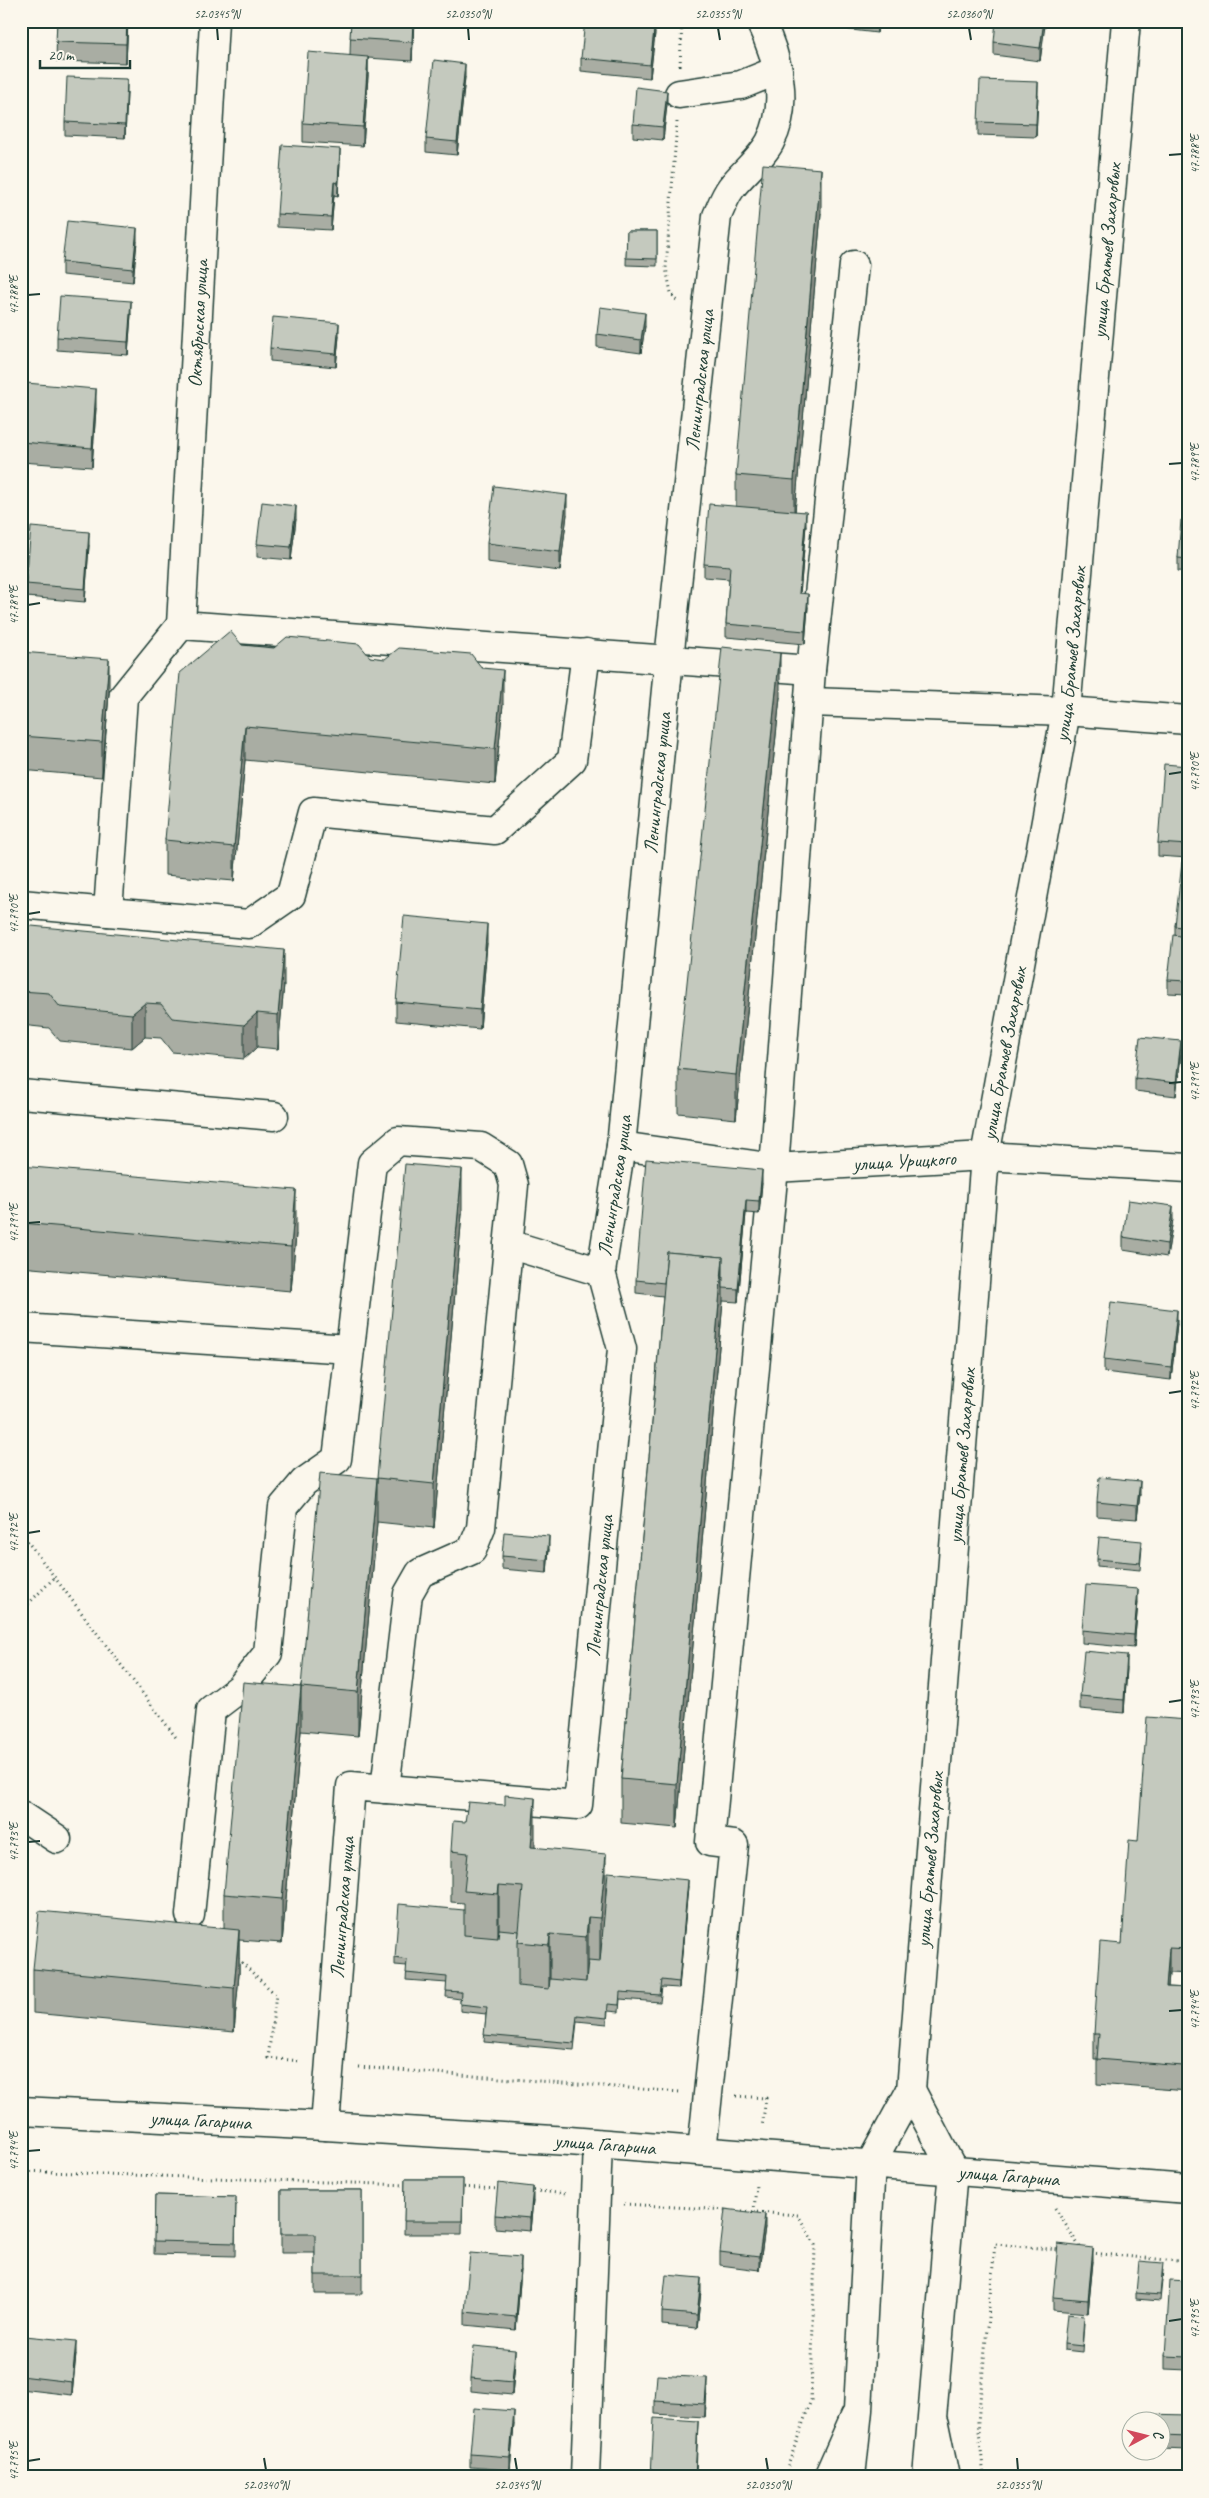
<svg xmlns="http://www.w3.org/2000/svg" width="1209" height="2498" font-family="Caveat,sans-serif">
  <rect width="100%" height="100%" fill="#fbf7ec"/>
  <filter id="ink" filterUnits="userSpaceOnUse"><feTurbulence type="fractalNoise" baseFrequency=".02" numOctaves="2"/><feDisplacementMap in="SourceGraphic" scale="10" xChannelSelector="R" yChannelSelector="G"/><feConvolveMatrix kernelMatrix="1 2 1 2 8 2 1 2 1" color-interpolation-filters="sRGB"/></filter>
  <g filter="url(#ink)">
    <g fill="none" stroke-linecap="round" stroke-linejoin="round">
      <g stroke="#1f3d34" stroke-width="31">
        <g id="minor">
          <path d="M679,94L741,85L778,70"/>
          <path d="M181,625L811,670L854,265"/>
          <path d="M181,625L123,697L108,912L249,924L291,895L313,812L495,830L572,760L586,653"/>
          <path id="s1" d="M181,625L214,21"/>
          <path d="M810,702L1066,711L1188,720"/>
          <path d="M21,904L108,912"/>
          <path d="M21,1094L274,1116"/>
          <path id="s2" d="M621,1146L774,1168L985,1156L1188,1168"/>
          <path d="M508,1244L601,1272"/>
          <path d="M21,1328L350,1349L372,1163L398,1141L481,1147L508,1164L514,1185L481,1528L472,1550L420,1573L408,1594L385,1789"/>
          <path d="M21,1815L57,1839"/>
          <path d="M190,1915L211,1710L240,1688L268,1653L283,1507L304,1482L337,1459L350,1349"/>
          <path id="s3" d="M325,2126L351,1786L578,1805L622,1349L601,1272L621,1146L669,659L717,216C721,207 725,196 731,188C742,173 761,159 770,142C790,104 778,57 760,21"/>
          <path d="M702,2151L734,1845L710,1842L774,1168L811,670"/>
          <path d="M934,2424L945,2477"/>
          <path d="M585,2477L598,2144"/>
          <path d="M828,2477L855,2416"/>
        </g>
      </g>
      <g stroke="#1f3d34" stroke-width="31">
        <g id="major">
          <path d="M911,2090L953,2170"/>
          <path id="s4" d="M21,2111L325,2126L569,2141L1188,2189"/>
          <path id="s5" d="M851,2477L858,2410L871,2163L911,2090L985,1156L1066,711L1126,21"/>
          <path d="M927,2477L953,2170"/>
        </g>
      </g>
      <g stroke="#1f3d34" stroke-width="3" stroke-dasharray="1 4" stroke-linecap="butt">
        <path d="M680,66L682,21"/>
        <path d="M677,122L666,268L671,293L678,302"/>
        <path d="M21,1533L178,1740"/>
        <path d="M21,1611L55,1577"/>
        <path d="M238,1959L276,1995L268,2058L301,2061"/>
        <path d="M359,2067L680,2092"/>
        <path d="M736,2096L766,2098L762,2127"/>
        <path d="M21,2171L408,2185"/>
        <path d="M459,2187L500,2189"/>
        <path d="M529,2190L567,2194"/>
        <path d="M624,2204L728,2210"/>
        <path d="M1055,2208L1081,2249"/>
        <path d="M742,2211L798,2215L815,2245L811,2400L784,2477"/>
        <path d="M754,2212L756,2185"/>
        <path d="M1091,2253L1188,2262"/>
        <path d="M984,2477L978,2422L995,2244L1060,2250"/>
      </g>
      <use href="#minor" stroke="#fbf7ec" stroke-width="28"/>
      <use href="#major" stroke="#fbf7ec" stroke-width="28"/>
    </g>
    <g fill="#a9ada3" stroke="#1f3d34">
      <path d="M57,21H128L126,63L56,61Z"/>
      <path d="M351,21H414L412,61L368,58V76L363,146L303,142V123L350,55Z"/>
      <path d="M826,21H878L877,33L826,27Z"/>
      <path d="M1045,21L1040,61L994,55V42Z"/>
      <path d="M655,33L650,78L581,71V58Z"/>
      <path d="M465,77L457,155L426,152V139Z"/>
      <path d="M127,92L125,138L65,135V122Z"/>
      <path d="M1038,95L1036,137L978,135V122Z"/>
      <path d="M667,104L663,140L633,137V124Z"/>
      <path d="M340,162L338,196L334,195L331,230L277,227V214Z"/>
      <path d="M821,213L795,511L806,525L800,594L808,607L805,644L726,637V624L729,579L704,577V564L736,506V475Z"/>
      <path d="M627,231H657V266L626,265Z"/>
      <path d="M137,241L133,282L62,275V262Z"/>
      <path d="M131,314L128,355L57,350V337Z"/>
      <path d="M645,326L641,353L597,347V334Z"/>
      <path d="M339,336L336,367L270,361V348Z"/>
      <path d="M96,408L92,467L21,462V442Z"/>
      <path d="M1188,482V514H1183V501Z"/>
      <path d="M567,514L560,571L487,562V543Z"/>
      <path d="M296,519L291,560L257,557V544Z"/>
      <path d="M1188,521V572L1178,571V558Z"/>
      <path d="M89,545L85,602L26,597V584Z"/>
      <path d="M242,645L370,657L503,704L495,784L245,760L234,881L165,875V840Z"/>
      <path d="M21,652L109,693L102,777L21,770Z"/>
      <path d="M780,697L736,1119L678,1113V1069Z"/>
      <path d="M1188,766V858L1158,856V843Z"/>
      <path d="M1188,863V994L1168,993V980L1175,936V926Z"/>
      <path d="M21,925L284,984L278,1049L257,1047L244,1059L172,1052L161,1038L145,1037L132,1048L60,1041L49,1028L21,1025Z"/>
      <path d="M487,943L480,1029L396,1021V1002Z"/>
      <path d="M1181,1055L1176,1096L1135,1091V1078Z"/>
      <path d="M21,1166L296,1234L291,1291L21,1267Z"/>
      <path d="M762,1183L759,1214L746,1213L738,1302L723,1301L677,1828L621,1823V1779L663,1296L636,1293V1280Z"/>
      <path d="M462,1214L434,1528L377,1522L358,1736L301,1731L282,1943L239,1940V1974L234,2032L33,2013V1969L224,1929V1894L377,1478Z"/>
      <path d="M1173,1219L1167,1257L1123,1250V1237Z"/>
      <path d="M1177,1323L1171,1380L1104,1372V1359Z"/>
      <path d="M1140,1494L1137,1519L1097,1516V1502Z"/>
      <path d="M1142,1547L1140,1570L1097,1566V1559Z"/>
      <path d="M549,1549L547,1573L502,1569V1556Z"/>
      <path d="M1138,1602L1134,1648L1082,1643V1630Z"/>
      <path d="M1127,1668L1124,1713L1080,1709V1696Z"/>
      <path d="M1188,1720V1974L1169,1973L1168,1987L1188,1988V2091L1097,2084V2059H1094V2034L1122,1944L1138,1841Z"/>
      <path d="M535,1847L606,1899L688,1886L679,1988L662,1987L660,2002L620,1999L619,2012L608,2011L607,2024L577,2021L574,2050L484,2042L486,2014L460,2011V1999L446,1997L447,1983L406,1980L407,1966L395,1965V1958L464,1910V1903L451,1902V1851Z"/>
      <path d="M405,2179H463L462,2234H404Z"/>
      <path d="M281,2190H362V2294H315V2253H281Z"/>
      <path d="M155,2195L236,2197L235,2256L154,2254Z"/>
      <path d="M533,2200L530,2231L495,2228V2215Z"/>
      <path d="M765,2227L759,2270L720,2265V2252Z"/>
      <path d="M1093,2261L1088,2313L1053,2310V2297Z"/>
      <path d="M521,2270L516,2330L465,2325V2312Z"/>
      <path d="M1163,2270L1160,2301L1136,2299V2293Z"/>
      <path d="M1188,2281V2370L1165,2369V2356Z"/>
      <path d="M701,2291L697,2328L662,2325V2312Z"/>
      <path d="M1084,2323L1082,2352L1064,2350V2344Z"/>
      <path d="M76,2354L72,2395L21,2389V2376Z"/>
      <path d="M515,2363L512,2395L471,2391V2378Z"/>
      <path d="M707,2391L705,2417L655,2414V2401Z"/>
      <path d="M1188,2415V2450L1162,2449V2420Z"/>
      <path d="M514,2424L510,2470L470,2467V2454Z"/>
    </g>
    <g fill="#898d85" stroke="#1f3d34">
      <path d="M127,21H128L126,63V44Z"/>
      <path d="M413,21H414L412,61V42Z"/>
      <path d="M655,21V33L650,78V65Z"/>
      <path d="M877,21H878L877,33Z"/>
      <path d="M1044,21H1045V26L1040,61V48Z"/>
      <path d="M368,57V76L363,146V127Z"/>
      <path d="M465,64V77L457,155V142Z"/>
      <path d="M127,79V92L125,138V125Z"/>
      <path d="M1038,82V95L1036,137V124Z"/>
      <path d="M667,91V104L663,140V127Z"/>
      <path d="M340,149V162L338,196V183Z"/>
      <path d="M821,169V213L794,524V480Z"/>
      <path d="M334,182V195L331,230V217Z"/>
      <path d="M137,228V241L133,282V269Z"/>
      <path d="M131,301V314L128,355V342Z"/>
      <path d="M645,313V326L641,353V340Z"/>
      <path d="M339,323V336L336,367V354Z"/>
      <path d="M96,389V408L92,467V448Z"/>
      <path d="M567,495V514L560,571V552Z"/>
      <path d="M296,506V519L291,560V547Z"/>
      <path d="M806,512V525L799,606V593Z"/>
      <path d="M89,532V545L85,602V589Z"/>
      <path d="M808,594V607L805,644V631Z"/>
      <path d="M780,653V697L736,1119V1075Z"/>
      <path d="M109,659V693L102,777V742Z"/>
      <path d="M503,670V704L495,784V749Z"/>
      <path d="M245,726V760L234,881V847Z"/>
      <path d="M487,924V943L480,1029V1010Z"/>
      <path d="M284,950V984L278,1049V1015Z"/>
      <path d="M145,1003V1037L132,1048V1014Z"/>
      <path d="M257,1013V1047L244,1059V1025Z"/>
      <path d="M1181,1041V1055L1176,1096V1083Z"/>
      <path d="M462,1169V1214L434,1528V1484Z"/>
      <path d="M762,1170V1183L759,1214V1201Z"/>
      <path d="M296,1190V1234L291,1291V1247Z"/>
      <path d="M746,1200V1213L738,1302V1289Z"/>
      <path d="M1173,1206V1219L1167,1257V1244Z"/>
      <path d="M723,1257V1301L677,1828V1784Z"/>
      <path d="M1177,1310V1323L1171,1380V1367Z"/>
      <path d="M377,1478V1523L358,1736V1692Z"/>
      <path d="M1140,1481V1494L1137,1519V1506Z"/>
      <path d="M549,1536V1549L547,1573V1560Z"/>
      <path d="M1138,1589V1602L1134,1648V1635Z"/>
      <path d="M1127,1655V1668L1124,1713V1700Z"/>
      <path d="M301,1687V1731L282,1943V1899Z"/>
      <path d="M535,1798V1849L531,1847Z"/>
      <path d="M606,1854V1905L600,1969V1918Z"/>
      <path d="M688,1880V1886L679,1988V1982Z"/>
      <path d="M499,1885V1936L498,1945V1894Z"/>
      <path d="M588,1917V1968L586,1988V1937Z"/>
      <path d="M239,1930V1974L234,2032V1988Z"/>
      <path d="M550,1934V1985L549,1996V1945Z"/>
      <path d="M1169,1948V1973L1166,2012V1987Z"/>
      <path d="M533,2187V2200L530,2231V2218Z"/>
      <path d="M765,2214V2227L759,2270V2257Z"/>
      <path d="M1093,2248V2261L1088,2313V2300Z"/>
      <path d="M521,2257V2270L516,2330V2317Z"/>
      <path d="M701,2278V2291L697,2328V2315Z"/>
      <path d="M76,2341V2354L72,2395V2382Z"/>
      <path d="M515,2350V2363L512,2395V2382Z"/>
      <path d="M707,2378V2391L705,2417V2404Z"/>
      <path d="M514,2411V2424L510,2470V2457Z"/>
      <path d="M698,2421L696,2477H695Z"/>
    </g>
    <g fill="#c4c9be" stroke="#1f3d34">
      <path d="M57,21H127L126,44L56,42Z"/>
      <path d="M351,21H413L412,42L350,38Z"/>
      <path d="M585,21H655L650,65L581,58Z"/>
      <path d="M996,21H1044L1040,48L994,42Z"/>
      <path d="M308,52L368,57L363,127L303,123Z"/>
      <path d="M434,60L465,64L457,142L426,139Z"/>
      <path d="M67,77L127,79L125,125L65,122Z"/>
      <path d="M980,80L1038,82L1036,124L978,122Z"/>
      <path d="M636,87L667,91L663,127L633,124Z"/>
      <path d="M282,145L340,149L338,183L334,182L331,217L277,214Z"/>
      <path d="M763,164L821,169L794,480L736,475Z"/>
      <path d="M67,221L137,228L133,269L62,262Z"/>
      <path d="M627,231H657V259L626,258Z"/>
      <path d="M60,296L131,301L128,342L57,337Z"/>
      <path d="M600,307L645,313L641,340L597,334Z"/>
      <path d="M273,317L339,323L336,354L270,348Z"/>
      <path d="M26,383L96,389L92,448L21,442Z"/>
      <path d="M1185,482H1188V501H1183Z"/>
      <path d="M494,486L567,495L560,552L487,543Z"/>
      <path d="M262,502L296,506L291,547L257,544Z"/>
      <path d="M709,504L806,512L799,593L808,594L805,631L726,624L730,566L704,564Z"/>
      <path d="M1181,520L1188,521V559L1178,558Z"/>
      <path d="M31,527L89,532L85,589L26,584Z"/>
      <path d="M230,631L242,645L274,648L287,637L359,644L370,657L385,659L399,648L471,654L482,668L503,670L495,749L245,726L234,847L165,840L180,673Z"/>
      <path d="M722,647L780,653L736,1075L678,1069Z"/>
      <path d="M21,652L109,659L102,742L21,736Z"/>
      <path d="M1164,764L1188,766V845L1158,843Z"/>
      <path d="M1182,862L1188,863V928L1175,926Z"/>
      <path d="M404,916L487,924L480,1010L396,1002Z"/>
      <path d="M21,925L284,950L278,1015L257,1013L244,1025L172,1018L161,1004L145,1003L132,1014L60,1007L49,993L21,991Z"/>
      <path d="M1173,935L1188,937V981L1168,980Z"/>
      <path d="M1140,1037L1181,1041L1176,1083L1135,1078Z"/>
      <path d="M646,1159L762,1170L759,1201L746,1200L738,1289L723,1288V1257L667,1252L664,1283L636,1280Z"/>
      <path d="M405,1164L462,1169L434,1484L377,1478Z"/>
      <path d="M21,1166L296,1190L291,1247L21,1223Z"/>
      <path d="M1128,1200L1173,1206L1167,1244L1123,1237Z"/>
      <path d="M667,1252L723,1257L677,1784L621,1779Z"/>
      <path d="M1111,1302L1177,1310L1171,1367L1104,1359Z"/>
      <path d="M320,1473L377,1478L358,1692L301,1687L282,1899L224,1894L243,1682L301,1687Z"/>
      <path d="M1099,1477L1140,1481L1137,1506L1097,1502Z"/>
      <path d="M504,1532L549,1536L547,1560L502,1556Z"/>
      <path d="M1099,1537L1142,1541L1140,1563L1097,1559Z"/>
      <path d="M1086,1585L1138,1589L1134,1635L1082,1630Z"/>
      <path d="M1084,1651L1127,1655L1124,1700L1080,1696Z"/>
      <path d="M1147,1717L1188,1720V1949L1169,1948L1166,1987L1188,1988L1183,2066L1097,2059L1099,2034H1094L1100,1942L1122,1944L1129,1840L1138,1841Z"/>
      <path d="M505,1795L535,1798L531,1847L606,1854L600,1918L588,1917L586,1937L550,1934L549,1945L518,1942L523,1887L499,1885L498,1894L464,1891L468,1853L451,1851L453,1821L465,1822L468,1802L505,1805Z"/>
      <path d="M608,1872L688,1880L679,1982L662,1980L660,1995L620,1992L619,2005L608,2004L607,2018L577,2015L574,2043L484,2035L487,2007L460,2004L461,1992L446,1991L447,1977L406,1973L407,1960L395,1958L399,1904L464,1910V1935L498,1938L499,1929L519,1931L518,1942V1986L549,1989L550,1979L586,1982L588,1961L600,1962Z"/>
      <path d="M39,1911L239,1930L234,1988L33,1969Z"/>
      <path d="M1186,2012H1188V2057L1183,2056Z"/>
      <path d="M405,2179H463L462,2221H404Z"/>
      <path d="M498,2183L533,2187L530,2218L495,2215Z"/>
      <path d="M281,2190H362V2275H315V2234H281Z"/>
      <path d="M155,2195L236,2197L235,2243L154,2241Z"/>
      <path d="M725,2209L765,2214L759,2257L720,2252Z"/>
      <path d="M1058,2244L1093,2248L1088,2300L1053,2297Z"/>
      <path d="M470,2253L521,2257L516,2317L465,2312Z"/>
      <path d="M1139,2261L1163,2263L1160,2295L1136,2293Z"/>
      <path d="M666,2275L701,2278L697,2315L662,2312Z"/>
      <path d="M1170,2280L1188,2281V2357L1165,2356Z"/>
      <path d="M1067,2314L1084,2316L1082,2346L1064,2344Z"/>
      <path d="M25,2336L76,2341L72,2382L21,2376Z"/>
      <path d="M474,2346L515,2350L512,2382L471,2378Z"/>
      <path d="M657,2375L707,2378L705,2404L655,2401Z"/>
      <path d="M474,2408L514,2411L510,2457L470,2454Z"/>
      <path d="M1147,2414L1188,2415V2437L1162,2436V2420H1147Z"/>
      <path d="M654,2418L698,2421L695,2477H651Z"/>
    </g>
  </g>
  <path fill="none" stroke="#1f3d34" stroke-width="2" d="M217,28L218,40M468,28L469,40M718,28L720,40M969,28L971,40M1169,155L1182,154M28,295L40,294M1169,464L1182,463M28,605L40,603M1169,774L1182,772M28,914L40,912M1169,1083L1182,1082M28,1223L40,1222M1169,1393L1182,1391M28,1533L40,1531M1169,1702L1182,1700M28,1842L40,1841M1169,2011L1182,2010M28,2151L40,2150M1169,2321L1182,2319M264,2458L266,2470M515,2458L517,2470M766,2458L768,2470M1017,2458L1018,2470M28,2461L40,2459"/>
  <g text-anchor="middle" stroke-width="4.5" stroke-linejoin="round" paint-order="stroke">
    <g font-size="20" fill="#1f3d34" stroke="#fbf7ec">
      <text dy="7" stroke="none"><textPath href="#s5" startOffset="2249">улица Братьев Захаровых</textPath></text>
      <text dy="7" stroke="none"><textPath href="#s1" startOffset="302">Октябрьская улица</textPath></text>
      <text dy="7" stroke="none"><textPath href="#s3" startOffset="2004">Ленинградская улица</textPath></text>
      <text dy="7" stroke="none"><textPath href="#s5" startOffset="1844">улица Братьев Захаровых</textPath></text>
      <text dy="7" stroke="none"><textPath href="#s3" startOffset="1599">Ленинградская улица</textPath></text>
      <text dy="7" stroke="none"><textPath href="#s5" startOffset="1439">улица Братьев Захаровых</textPath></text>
      <text dy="7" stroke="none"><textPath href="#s2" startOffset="285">улица Урицкого</textPath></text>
      <text dy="7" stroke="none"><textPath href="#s3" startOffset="1194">Ленинградская улица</textPath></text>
      <text dy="7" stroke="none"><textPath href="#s5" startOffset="1034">улица Братьев Захаровых</textPath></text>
      <text dy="7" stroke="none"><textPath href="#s3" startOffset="789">Ленинградская улица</textPath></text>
      <text dy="7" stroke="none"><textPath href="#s5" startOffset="629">улица Братьев Захаровых</textPath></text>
      <text dy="7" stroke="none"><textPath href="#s3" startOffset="219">Ленинградская улица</textPath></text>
      <text dy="7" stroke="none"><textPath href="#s4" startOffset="180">улица Гагарина</textPath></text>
      <text dy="7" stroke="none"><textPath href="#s4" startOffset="585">улица Гагарина</textPath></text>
      <text dy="7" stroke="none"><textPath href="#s4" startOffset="990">улица Гагарина</textPath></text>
    </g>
  </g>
  <rect width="1209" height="2498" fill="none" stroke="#fbf7ec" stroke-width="55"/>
  <g transform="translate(1146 2436) rotate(83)"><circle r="24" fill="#fbf7ec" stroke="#a3ada2"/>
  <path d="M0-4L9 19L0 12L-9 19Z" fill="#d1495b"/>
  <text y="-8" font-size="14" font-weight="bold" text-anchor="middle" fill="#1f3d34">С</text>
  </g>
  <path d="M40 60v8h90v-8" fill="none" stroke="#1f3d34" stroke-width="2.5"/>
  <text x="48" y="60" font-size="15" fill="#1f3d34" stroke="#fbf7ec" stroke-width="4" paint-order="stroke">20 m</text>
  <rect x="28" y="28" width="1154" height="2442" fill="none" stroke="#1f3d34" stroke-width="2"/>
  <g font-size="12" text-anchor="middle" fill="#1f3d34">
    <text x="217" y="18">52.0345°N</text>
    <text x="468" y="18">52.0350°N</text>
    <text x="718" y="18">52.0355°N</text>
    <text x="969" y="18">52.0360°N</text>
    <text transform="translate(1195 154) rotate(-90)" y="4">47.788°E</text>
    <text transform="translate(14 295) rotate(-90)" y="4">47.788°E</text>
    <text transform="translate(1195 463) rotate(-90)" y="4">47.789°E</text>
    <text transform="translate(14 605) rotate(-90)" y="4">47.789°E</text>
    <text transform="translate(1195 772) rotate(-90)" y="4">47.790°E</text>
    <text transform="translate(14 914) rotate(-90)" y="4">47.790°E</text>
    <text transform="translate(1195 1082) rotate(-90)" y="4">47.791°E</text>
    <text transform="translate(14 1223) rotate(-90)" y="4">47.791°E</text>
    <text transform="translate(1195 1391) rotate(-90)" y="4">47.792°E</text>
    <text transform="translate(14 1533) rotate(-90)" y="4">47.792°E</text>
    <text transform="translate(1195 1700) rotate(-90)" y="4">47.793°E</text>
    <text transform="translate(14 1842) rotate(-90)" y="4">47.793°E</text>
    <text transform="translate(1195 2010) rotate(-90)" y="4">47.794°E</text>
    <text transform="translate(14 2151) rotate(-90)" y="4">47.794°E</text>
    <text transform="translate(1195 2319) rotate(-90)" y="4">47.795°E</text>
    <text transform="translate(14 2461) rotate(-90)" y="4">47.795°E</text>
    <text x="266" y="2489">52.0340°N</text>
    <text x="517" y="2489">52.0345°N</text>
    <text x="768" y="2489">52.0350°N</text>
    <text x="1018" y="2489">52.0355°N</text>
  </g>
</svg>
